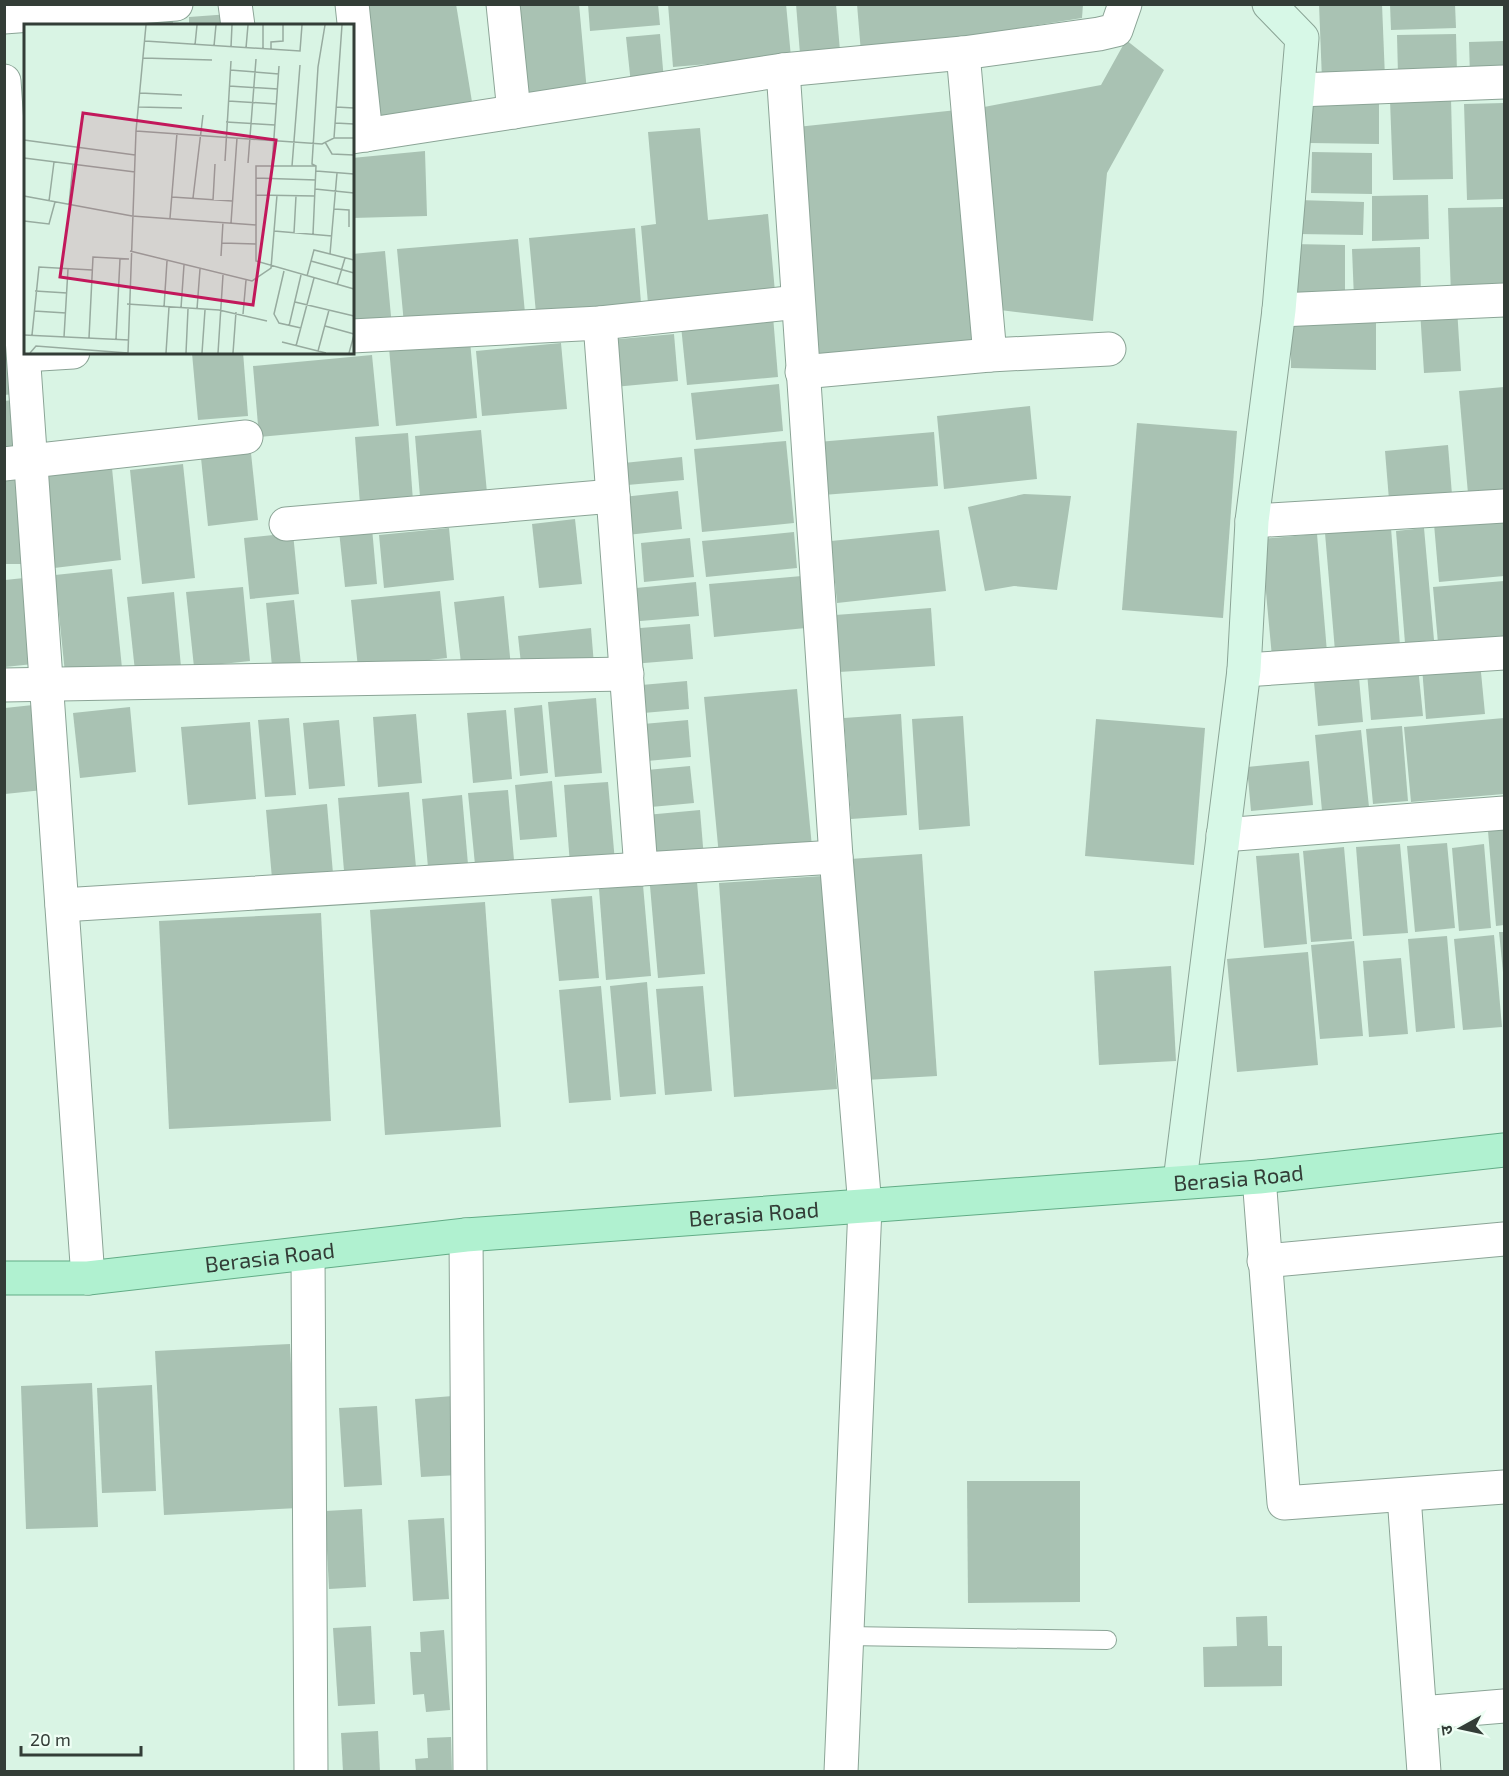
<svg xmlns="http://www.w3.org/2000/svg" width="1509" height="1776" font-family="'Exo 2','Noto Sans Devanagari',sans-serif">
  <rect width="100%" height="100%" fill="#d9f4e4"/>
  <g fill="#a9c2b3">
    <path d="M367,4H456L473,108L376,116Z"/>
    <path d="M514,4H579L587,92L522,98Z"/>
    <path d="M588,4H658L660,25L590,31Z"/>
    <path d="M668,4H786L791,57L673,67Z"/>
    <path d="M796,4H836L840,51L800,54Z"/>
    <path d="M857,4H1083L1082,18L861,53Z"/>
    <path d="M1319,4H1382L1385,78L1322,80Z"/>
    <path d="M1390,4H1455L1456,28L1391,30Z"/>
    <path d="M230,14L231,26H189V17Z"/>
    <path d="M173,16V26H78Z"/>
    <path d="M660,34L664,81L631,84L626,37Z"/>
    <path d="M1456,34L1457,73L1398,75L1397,35Z"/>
    <path d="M1126,40L1164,70L1107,173L1093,321L1000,310L984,107L1101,85Z"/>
    <path d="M1504,41V75L1470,76L1469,42Z"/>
    <path d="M1451,98L1453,179L1393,180L1390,100Z"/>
    <path d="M1311,101L1379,102V144L1310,143Z"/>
    <path d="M1504,103V199L1467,200L1464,104Z"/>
    <path d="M957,110L975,342L815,360L797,127Z"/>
    <path d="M700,128L708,220L768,214L775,292L648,303L641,226L656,224L648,132Z"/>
    <path d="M425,151L427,216L352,218V158Z"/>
    <path d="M1312,152L1372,153V194L1311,193Z"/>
    <path d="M1428,195L1429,239L1372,241V196Z"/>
    <path d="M1298,200L1364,202L1363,235L1298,234Z"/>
    <path d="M1504,207V293L1451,295L1448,208Z"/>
    <path d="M635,228L641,303L536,313L529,238Z"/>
    <path d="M518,239L525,313L404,324L397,249Z"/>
    <path d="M1292,244L1345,245V301H1291Z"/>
    <path d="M1420,247L1421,297L1354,299L1352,249Z"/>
    <path d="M385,251L392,327L352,330V254Z"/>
    <path d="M4,304L15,394L4,395Z"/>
    <path d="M1457,308L1461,371L1424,373L1420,310Z"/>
    <path d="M773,316L778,377L687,385L681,326Z"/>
    <path d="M1291,322H1376V370L1291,368Z"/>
    <path d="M674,334L678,381L614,387L609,340Z"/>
    <path d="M470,341L477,418L396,426L389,348Z"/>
    <path d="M561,343L567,409L482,416L476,351Z"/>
    <path d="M243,352L248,416L198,420L192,353Z"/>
    <path d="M372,355L379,426L259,437L253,366Z"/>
    <path d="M779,384L783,431L696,440L691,393Z"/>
    <path d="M1504,387V502L1469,505L1459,391Z"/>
    <path d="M13,400L17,448L4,450V401Z"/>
    <path d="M1030,406L1037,479L944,489L937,416Z"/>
    <path d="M1137,423L1237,431L1223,618L1122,610Z"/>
    <path d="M481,430L488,503L421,509L415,436Z"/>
    <path d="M934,432L938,486L823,495L818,442Z"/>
    <path d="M408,433L413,501L360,505L355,437Z"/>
    <path d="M786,441L794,523L702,532L694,449Z"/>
    <path d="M1448,445L1453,507L1390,512L1385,451Z"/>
    <path d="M251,453L258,520L208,526L201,458Z"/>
    <path d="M682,457L684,480L616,486L614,464Z"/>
    <path d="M183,464L195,578L142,584L130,470Z"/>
    <path d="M112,468L121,560L54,568L45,475Z"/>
    <path d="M18,477L22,564H4V478Z"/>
    <path d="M678,491L682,529L627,535L623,497Z"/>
    <path d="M1024,494L1071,496L1057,590L1014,586L985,591L968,507Z"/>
    <path d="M1504,518V576L1439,582L1434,524Z"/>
    <path d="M575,519L582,584L539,588L532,524Z"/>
    <path d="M372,528L377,584L345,587L339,531Z"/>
    <path d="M449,528L454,580L384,588L379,535Z"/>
    <path d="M1391,528L1400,646L1335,651L1325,533Z"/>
    <path d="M1424,528L1434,640L1405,643L1396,531Z"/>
    <path d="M939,530L946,591L837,603L831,541Z"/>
    <path d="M794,532L797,568L706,577L702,541Z"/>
    <path d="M293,533L299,594L250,599L244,538Z"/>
    <path d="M1317,534L1327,652L1272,657L1261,539Z"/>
    <path d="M690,538L694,577L644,582L641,543Z"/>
    <path d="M112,569L123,678L66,683L55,575Z"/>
    <path d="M802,576L806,628L714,637L709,584Z"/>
    <path d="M24,578L33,664L5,667V580Z"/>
    <path d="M1504,581V638L1438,643L1433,587Z"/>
    <path d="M696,582L699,616L629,622L626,589Z"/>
    <path d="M243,587L250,661L194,667L186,592Z"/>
    <path d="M440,591L447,658L358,668L351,600Z"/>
    <path d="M174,592L181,667L135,671L127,597Z"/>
    <path d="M504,596L511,667L462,672L454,602Z"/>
    <path d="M294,600L302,674L273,677L266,603Z"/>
    <path d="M931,608L935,666L839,672L835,615Z"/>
    <path d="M690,624L693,659L632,664L628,629Z"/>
    <path d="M591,628L594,665L522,673L518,636Z"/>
    <path d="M1480,662L1485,714L1426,719L1422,667Z"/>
    <path d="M1358,667L1363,722L1318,726L1313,671Z"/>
    <path d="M1418,667L1423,716L1371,720L1367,672Z"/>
    <path d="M687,681L689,709L632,714L630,686Z"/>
    <path d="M797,689L812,847L719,856L704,697Z"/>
    <path d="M596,698L602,773L555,777L548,702Z"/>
    <path d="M33,705L43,790L5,794V708Z"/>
    <path d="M542,705L548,773L520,776L514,708Z"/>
    <path d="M130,707L136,772L80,778L73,713Z"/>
    <path d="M506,710L512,779L473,783L467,713Z"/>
    <path d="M416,714L422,783L378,787L373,717Z"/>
    <path d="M901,714L907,815L851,819L844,718Z"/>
    <path d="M963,716L970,826L919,830L912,719Z"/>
    <path d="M289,718L296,795L265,797L258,720Z"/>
    <path d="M1504,718V794L1411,802L1404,727Z"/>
    <path d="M1096,719L1205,728L1194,865L1085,856Z"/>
    <path d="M339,720L345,786L309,789L303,723Z"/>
    <path d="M688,720L691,757L636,762L632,725Z"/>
    <path d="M250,722L256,799L188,805L181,727Z"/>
    <path d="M1402,726L1408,801L1373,804L1366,729Z"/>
    <path d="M1361,730L1369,807L1322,811L1315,735Z"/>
    <path d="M1309,761L1313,805L1251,811L1247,767Z"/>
    <path d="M690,766L694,803L640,808L636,771Z"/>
    <path d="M552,781L557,837L520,840L515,785Z"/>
    <path d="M608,782L615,862L570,865L564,785Z"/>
    <path d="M508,790L515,872L476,875L468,793Z"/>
    <path d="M409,792L417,878L345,883L338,798Z"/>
    <path d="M462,795L469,876L429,879L422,799Z"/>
    <path d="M327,804L334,885L273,890L266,810Z"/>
    <path d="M700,810L704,859L650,864L646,815Z"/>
    <path d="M1504,830V925L1496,926L1488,831Z"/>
    <path d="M1447,843L1455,928L1415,932L1407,846Z"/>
    <path d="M1400,844L1408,933L1363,936L1356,847Z"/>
    <path d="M1484,844L1491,928L1459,931L1452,848Z"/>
    <path d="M1344,847L1352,939L1311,942L1303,851Z"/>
    <path d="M1299,853L1307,944L1264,948L1256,856Z"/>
    <path d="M922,854L937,1076L865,1080L850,859Z"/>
    <path d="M822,876L837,1089L734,1097L719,883Z"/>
    <path d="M697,882L705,974L658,978L650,886Z"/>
    <path d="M643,885L651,976L606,980L599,889Z"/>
    <path d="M592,896L599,978L559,981L551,899Z"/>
    <path d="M485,902L501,1127L385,1135L370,910Z"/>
    <path d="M321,913L331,1121L169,1129L159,921Z"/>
    <path d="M1499,932H1504V972H1503Z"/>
    <path d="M1494,935L1502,1027L1463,1030L1454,939Z"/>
    <path d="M1447,936L1455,1028L1416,1032L1408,939Z"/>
    <path d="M1354,941L1363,1036L1320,1039L1311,945Z"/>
    <path d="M1308,952L1318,1065L1237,1072L1227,959Z"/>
    <path d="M1401,958L1408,1034L1369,1037L1363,961Z"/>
    <path d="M1171,966L1176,1061L1099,1065L1094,971Z"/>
    <path d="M647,982L656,1094L620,1097L610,986Z"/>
    <path d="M601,986L611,1100L569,1103L559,990Z"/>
    <path d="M703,986L712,1091L665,1095L656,989Z"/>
    <path d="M290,1344L298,1508L164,1515L155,1351Z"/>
    <path d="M92,1383L98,1527L26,1529L21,1386Z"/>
    <path d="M152,1385L156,1491L102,1493L97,1388Z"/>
    <path d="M453,1396L459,1475L421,1477L415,1399Z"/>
    <path d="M377,1406L382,1485L344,1487L339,1408Z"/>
    <path d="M967,1481H1080V1602L968,1603Z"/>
    <path d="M362,1509L366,1587L329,1589L325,1511Z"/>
    <path d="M444,1518L449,1599L413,1601L408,1520Z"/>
    <path d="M1267,1616L1268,1646H1282V1686L1204,1687L1203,1647L1237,1646L1236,1617Z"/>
    <path d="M371,1626L375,1704L338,1706L333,1628Z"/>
    <path d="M444,1630L450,1710L426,1712L424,1694L413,1695L410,1652H421L420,1632Z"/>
    <path d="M378,1731L380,1772H343L341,1733Z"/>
    <path d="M451,1737L452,1772H416L415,1759L428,1758L427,1738Z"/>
  </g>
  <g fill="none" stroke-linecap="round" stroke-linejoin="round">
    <g stroke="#8ba496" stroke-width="20">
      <path id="lane" d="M847,1636L1107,1640"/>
    </g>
    <g stroke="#8ba496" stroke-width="35">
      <g id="street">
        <path d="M235,4L238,26"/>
        <path d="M352,4L366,135"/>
        <path d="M503,4L514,112"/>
        <path d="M4,17L176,4"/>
        <path d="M963,53L990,355"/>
        <path d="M783,70L836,857L865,1207L841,1772"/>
        <path d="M4,81L88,1278"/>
        <path d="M1298,90L1504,82"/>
        <path d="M352,137L783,70L963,53L1099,34L1116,30L1125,4"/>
        <path d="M1279,310L1504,300"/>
        <path d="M600,323L641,869"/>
        <path d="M352,336L600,323L798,302"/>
        <path d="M24,355L73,352"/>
        <path d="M802,372L990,355L1109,349"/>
        <path d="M4,464L246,437"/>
        <path d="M1252,521L1504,506"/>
        <path d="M286,524L613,496"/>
        <path d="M1244,670L1504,653"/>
        <path d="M4,685L627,674"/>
        <path d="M1223,835L1504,813"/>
        <path d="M62,905L836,857"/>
        <path d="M1259,1177L1284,1503L1504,1487"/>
        <path d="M466,1235L470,1772"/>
        <path d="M308,1255L311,1772"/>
        <path d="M1264,1261L1504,1239"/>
        <path d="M1404,1496L1424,1772"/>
        <path d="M1421,1713L1504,1706"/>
      </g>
    </g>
    <g stroke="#8ba496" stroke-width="35">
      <path id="secondary" d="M1180,1181L1244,670L1252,521L1279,310L1302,38L1269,4"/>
    </g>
    <g stroke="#62ac86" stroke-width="35">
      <g id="primary">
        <path id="s1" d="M4,1278H88L466,1235L1259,1177L1504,1150"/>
      </g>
    </g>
    <use href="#lane" stroke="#fff" stroke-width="18"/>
    <use href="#street" stroke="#fff" stroke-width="33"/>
    <use href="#secondary" stroke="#d7f8e7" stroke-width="33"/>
    <use href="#primary" stroke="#b0f1d0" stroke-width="33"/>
  </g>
  <g text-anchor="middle" stroke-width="6" stroke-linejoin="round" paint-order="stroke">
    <g font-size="22" fill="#333d37" stroke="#eefef4">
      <text dy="8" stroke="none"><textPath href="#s1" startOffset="1239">Berasia Road</textPath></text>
      <text dy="8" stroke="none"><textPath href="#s1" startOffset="753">Berasia Road</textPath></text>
      <text dy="8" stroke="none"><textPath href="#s1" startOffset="267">Berasia Road</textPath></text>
    </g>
  </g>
  <g transform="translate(24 24)">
    <rect width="330" height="330" fill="#d9f4e4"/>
    <path fill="none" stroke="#97ab9f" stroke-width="1.5" d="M121,17L276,27L278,1M171,21L173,1M190,22L192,1M207,23L208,1M222,24L224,1M239,25V1M247,25V18L259,17V1M119,34L188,36M206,46L255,50M205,62L254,65M116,69L158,71M204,77L253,80M115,83L158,84M312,83L330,84M202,98L251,101M311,99L330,100M112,107L298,120L310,114H330M310,114L318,1M0,116L111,131M301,118L308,130L330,131M0,134L111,148M201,137L207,37M224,139L232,35M248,142L255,42M268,142L276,41M292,142H232V237L330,265M292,147L330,150M232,154L292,156M291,165L330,169M232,171L291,172M0,172L108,192L232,201M148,173L208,177M169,174L179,91M189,176L191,140M25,177L30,138M45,181L49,140M310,185L325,186V203M146,194L153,109M0,197L25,200L31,178M207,199L213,114M250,207L308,212M270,209L272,172M289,210L292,142L288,140L294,43L301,1M198,219L232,220M106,227L228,257L247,244L253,171M306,230L313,149M197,232L199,198M287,237L330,249M260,247L250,290L255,299L277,304M283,252L290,226L330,236M313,261L321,234M11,267L43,269M271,278L330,292M103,280L195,286L243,297M140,283L143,237M157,284L160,241M173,285L176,245M10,287L42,289M219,290L222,256M265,302L277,251M301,302L330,310M0,311L105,316M8,311L15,243L68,246M40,313L44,245M65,314L69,233L105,235M92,315L96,235M258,318L302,329M272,322L290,254M294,327L305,286M6,329L12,322L104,329M104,329L112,107L122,1M142,329L145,283M162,329L164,285M178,329L181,286M194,329L199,251M209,329L212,288M325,329L330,311"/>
    <path fill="#c2185b" fill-opacity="0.15" stroke="#c2185b" stroke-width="3" d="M59,89L252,116L229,281L36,253Z"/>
    <rect width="330" height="330" fill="none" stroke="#333d37" stroke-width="3"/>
  </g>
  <rect width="1509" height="1776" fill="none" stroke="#333d37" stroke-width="12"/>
  <g transform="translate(1461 1728) rotate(262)" stroke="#eefef4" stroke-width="4.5" paint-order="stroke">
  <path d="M0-4.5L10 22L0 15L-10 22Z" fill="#333d37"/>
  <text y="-9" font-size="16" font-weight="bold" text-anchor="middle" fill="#333d37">उ</text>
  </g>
  <path d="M21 1746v9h120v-9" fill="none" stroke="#333d37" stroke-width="3"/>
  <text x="30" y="1746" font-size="18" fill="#333d37" stroke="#eefef4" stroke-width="4.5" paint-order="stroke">20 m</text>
</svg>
